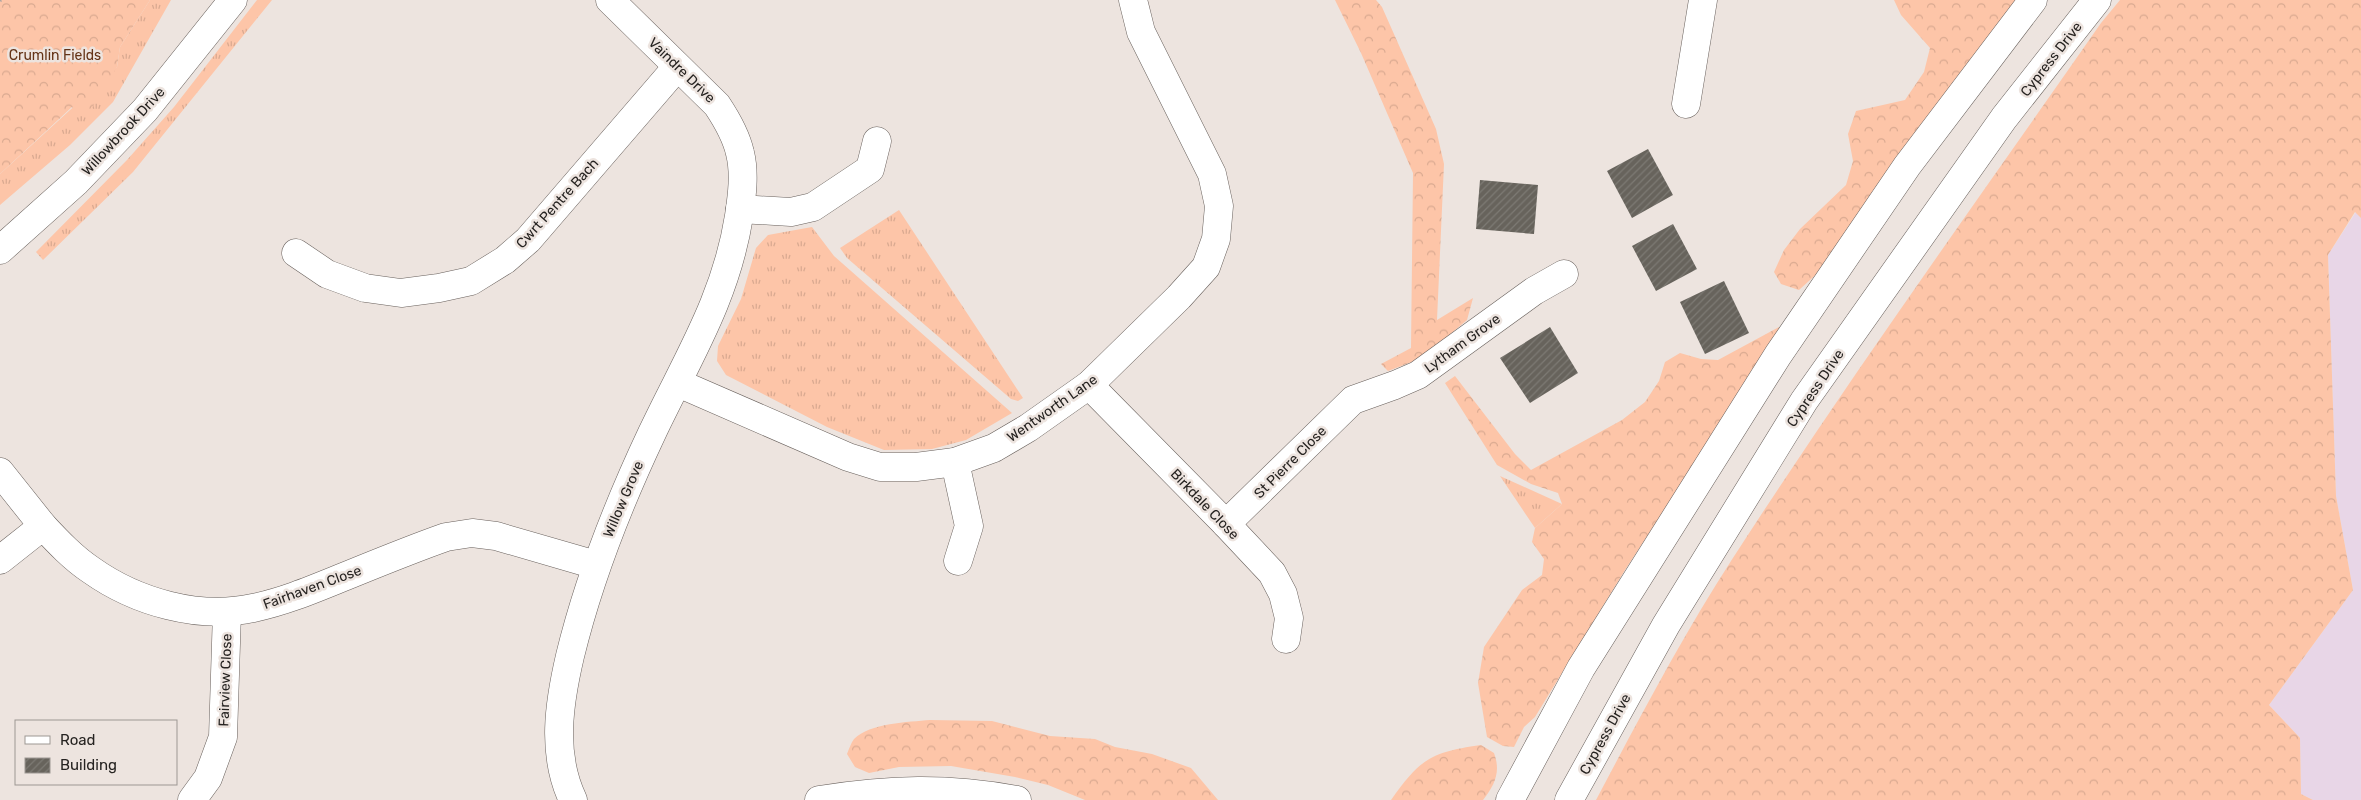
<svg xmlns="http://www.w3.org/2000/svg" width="2361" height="800" font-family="Rubik,sans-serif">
  <defs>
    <pattern id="grass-tufts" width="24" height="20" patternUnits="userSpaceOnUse" patternTransform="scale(1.25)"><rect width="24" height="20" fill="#fdc5a8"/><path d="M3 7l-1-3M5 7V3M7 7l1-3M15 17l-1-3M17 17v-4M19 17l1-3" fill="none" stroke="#d9a990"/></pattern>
    <pattern id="forest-crowns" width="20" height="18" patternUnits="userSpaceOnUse" patternTransform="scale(1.25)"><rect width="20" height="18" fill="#fdc5a8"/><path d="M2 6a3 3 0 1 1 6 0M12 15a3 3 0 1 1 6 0" fill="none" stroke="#d9a990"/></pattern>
    <pattern id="building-hatch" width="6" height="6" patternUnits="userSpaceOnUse" patternTransform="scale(1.25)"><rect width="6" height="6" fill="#67635c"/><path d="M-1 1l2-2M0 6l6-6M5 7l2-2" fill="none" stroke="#7d7a74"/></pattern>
  </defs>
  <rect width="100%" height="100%" fill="#ede4df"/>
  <path fill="#e8d6e7" d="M2356,212L2361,218V800H2313L2301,794L2300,738L2269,705L2353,590L2336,496L2328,255Z"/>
  <g fill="url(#grass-tufts)">
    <path d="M150,0H171L113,102L70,145L0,205V174L117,67L120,47Z"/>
    <path d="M257,0H272L133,172L43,260L36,252L127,160L174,107Z"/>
    <path d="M899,210L1023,398L1018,401L1011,399L847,258L840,248Z"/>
    <path d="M812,227L834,256L1012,413L966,440L932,449L884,450L827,427L726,375L717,361L718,346L741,299L756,248L768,235Z"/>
    <path d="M1500,476L1562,504L1535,528Z"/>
  </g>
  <g fill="url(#forest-crowns)">
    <path d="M0,0H150L120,47L117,67L92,108L79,114L72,107L0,174Z"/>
    <path d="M1335,0H1376L1382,7L1436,129L1444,164L1437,320L1473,298L1467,320L1422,358L1388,371L1381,364L1411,348L1413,173L1361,53Z"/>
    <path d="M1894,0H2025L1842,251L1799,290L1781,284L1774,272L1784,250L1800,229L1846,185L1853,161L1848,134L1856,111L1905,100L1924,72L1930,48L1901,15Z"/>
    <path d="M2120,0H2361V218L2355,212L2328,255L2336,496L2353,590L2269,705L2300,738L2301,794L2313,800H1596C1639,719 1682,637 1731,561C1849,378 1977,201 2101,23Z"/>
    <path d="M1779,327L1783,334L1695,472L1655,524L1625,570L1535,717L1524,727L1514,747L1503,746L1487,737L1478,683L1484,647L1522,590L1542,575L1544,559L1532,542L1535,528L1562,504L1558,493L1531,484L1497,465L1445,383L1455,376L1515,454L1531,470L1622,420L1645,402L1659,381L1665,362L1680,353L1701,359L1718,360Z"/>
    <path d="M930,720L992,721L1050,736L1095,739L1115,747L1152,754L1191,768L1218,800H1085L1048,785L1015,777L951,766L899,767L869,773L855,767L847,754C849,749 851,743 854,739C870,723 908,722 930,720Z"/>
    <path d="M1481,745L1494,753C1501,772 1495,784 1483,800H1391C1420,759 1431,752 1481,745Z"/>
  </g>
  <g fill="url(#building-hatch)">
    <path d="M1648,149L1673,195L1632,218L1607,171Z"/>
    <path d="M1480,180L1538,185L1534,234L1476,229Z"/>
    <path d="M1673,224L1697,269L1656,291L1632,246Z"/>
    <path d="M1724,281L1749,333L1705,354L1680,302Z"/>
    <path d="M1550,327L1578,373L1530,403L1500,358Z"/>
  </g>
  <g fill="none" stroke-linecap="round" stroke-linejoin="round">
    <g stroke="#68605c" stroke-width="29">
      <g id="street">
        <path d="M1686,104L1703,0"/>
        <path d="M740,209L791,212L813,207L870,169L877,141"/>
        <path d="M296,253L327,274L365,288L401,293L439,288L471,281L505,260L528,240L677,67"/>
        <path d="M678,383L848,457L880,467H916L955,462L994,448L1028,428L1089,385L1179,297L1206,267L1216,239L1219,206L1212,174L1141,32L1133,0"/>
        <path d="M1089,385L1226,524L1272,573L1283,594L1289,618L1286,639"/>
        <path d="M955,462L969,526L958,561"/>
        <path d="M0,472L43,526"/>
        <path d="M1226,524L1353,400L1395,385L1418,375L1534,291L1564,274"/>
        <path d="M0,560L43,526C58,542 73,558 91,570C136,602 199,620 253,608C282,602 309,591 336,580C373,565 409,550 446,537L472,533L496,536L596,565"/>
        <path d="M192,800L208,778L223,737L227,612"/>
        <path d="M573,800C551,754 559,703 570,656C589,578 618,505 652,433C687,359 726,299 739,216C742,196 745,173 740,153C736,135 727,120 717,105L610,0"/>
      </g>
    </g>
    <g stroke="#68605c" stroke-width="29">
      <g id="secondary">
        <path d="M0,250L76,182L145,110L233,0"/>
        <path d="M819,800C889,789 947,787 1017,800"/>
        <path d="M1510,800L1581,668L1778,355L1907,166L2033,0"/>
        <path d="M1569,800L1666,625L1804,401L2004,118L2097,0"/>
      </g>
    </g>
    <path stroke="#ada6a2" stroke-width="3" stroke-dasharray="5 2.5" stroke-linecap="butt" d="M0,1L1,0"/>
    <use href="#street" stroke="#fff" stroke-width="28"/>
    <use href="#secondary" stroke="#fff" stroke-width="28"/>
  </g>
  <g text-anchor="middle" stroke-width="5" stroke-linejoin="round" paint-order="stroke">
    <g font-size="14" fill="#643317" stroke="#ede4df">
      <text x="55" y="60">Crumlin Fields</text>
    </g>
    <g font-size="14" fill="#262321" stroke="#ede4df">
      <text transform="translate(2051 59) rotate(-52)" y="5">Cypress Drive</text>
      <text transform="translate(682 70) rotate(44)" y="5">Vaindre Drive</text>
      <text transform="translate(123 131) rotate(-47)" y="5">Willowbrook Drive</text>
      <text transform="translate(557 203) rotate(-48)" y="5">Cwrt Pentre Bach</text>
      <text transform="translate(1462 343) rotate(-36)" y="5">Lytham Grove</text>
      <text transform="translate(1815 388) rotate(-56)" y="5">Cypress Drive</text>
      <text transform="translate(1052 408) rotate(-35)" y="5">Wentworth Lane</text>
      <text transform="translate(1290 462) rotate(-45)" y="5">St Pierre Close</text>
      <text transform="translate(623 499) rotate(-67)" y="5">Willow Grove</text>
      <text transform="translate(1205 504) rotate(46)" y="5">Birkdale Close</text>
      <text transform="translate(312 587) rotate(-20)" y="5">Fairhaven Close</text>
      <text transform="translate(225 680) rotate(-88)" y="5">Fairview Close</text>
      <text transform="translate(1605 734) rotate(-61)" y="5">Cypress Drive</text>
    </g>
  </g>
  <rect x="15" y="720" width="162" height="65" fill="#ede4df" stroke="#9d9793"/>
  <rect x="25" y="736" width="25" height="8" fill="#ffffff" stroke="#9d9793"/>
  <text x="60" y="745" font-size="15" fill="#262321">Road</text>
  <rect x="25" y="758" width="25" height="15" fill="url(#building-hatch)" stroke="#9d9793"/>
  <text x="60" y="770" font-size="15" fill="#262321">Building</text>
</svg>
